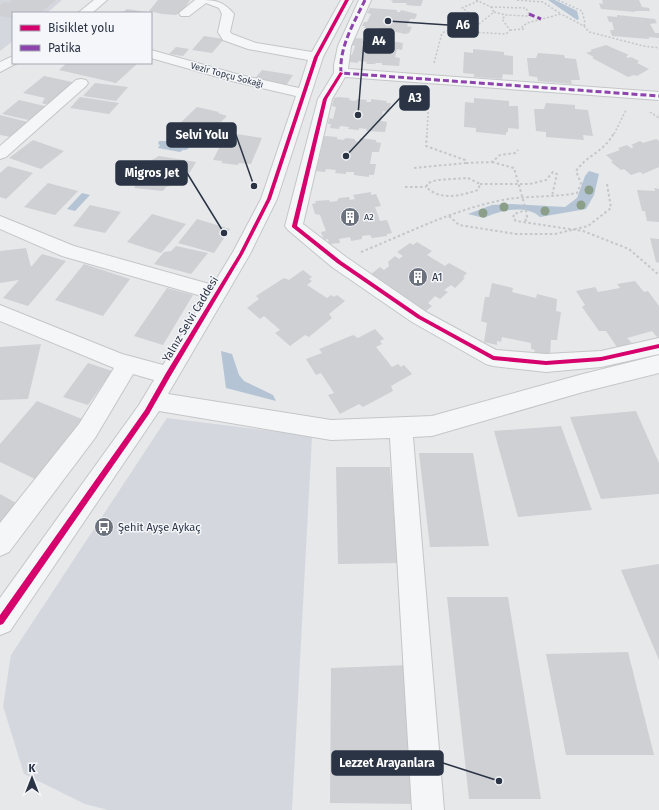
<svg xmlns="http://www.w3.org/2000/svg" width="659" height="810" font-family="'Fira Sans',sans-serif">
  <rect width="100%" height="100%" fill="#e6e8ea"/>
  <g fill="#d4d7dd">
    <path d="M0,0H62L47,13H13V41L0,51Z"/>
    <path d="M167,418L312,436L292,810H108L85,804L24,774L3,706L11,655Z"/>
  </g>
  <g fill="#b4c4d5">
    <path d="M548,0H555L577,11L579,19L577,20Z"/>
    <path d="M169,138L189,143L187,146L189,148L186,150H183L180,152L158,148L160,145L158,144L159,141H166Z"/>
    <path d="M589,171L599,174L594,195L586,209L540,217C527,204 499,210 484,218L468,214L492,205L511,204L565,207L577,198L585,176Z"/>
    <path d="M82,193L90,195L75,211L67,209Z"/>
    <path d="M221,351L232,354L239,375L244,381L273,395L276,401L226,388Z"/>
  </g>
  <g fill="#ced0d3">
    <path d="M13,0H56L40,13H13V18L0,16V5L4,2L9,3Z"/>
    <path d="M158,0H190L184,9L176,15L162,14L149,11Z"/>
    <path d="M390,0H423L421,6H417L406,5L407,3H392L393,1Z"/>
    <path d="M602,0H639L642,7L649,8L650,11H635V12L601,9L599,3L603,4Z"/>
    <path d="M370,8L397,10V12H400L401,10L417,14L415,19H410L407,26L412,27L409,33L405,34L388,30L387,31L379,30V28H364L365,26H362L364,22H367L371,14L367,13Z"/>
    <path d="M127,9L146,12V13H122Z"/>
    <path d="M617,15L655,19L657,23L650,24L655,33H659V38L649,37V39L612,36L610,30H614L612,22H609L607,16L617,17Z"/>
    <path d="M204,36L224,39L212,53L192,50Z"/>
    <path d="M356,38L367,39L366,40H382L381,42H385L386,40L403,43L402,50L397,49L395,57L400,58L399,66L382,65V63H376L375,64H366L367,62L358,61V63L350,62V60L347,59L349,55H352L355,46L351,45L353,39Z"/>
    <path d="M606,45L629,55L626,56L628,58L631,57L639,61L637,63L649,69L637,76L634,75L628,77L592,58L594,57L586,53L592,51L590,50Z"/>
    <path d="M176,47L189,49L183,56L169,54Z"/>
    <path d="M473,49L504,52V55L513,56V75L503,74L502,79L474,77V74L463,73L464,52L473,53Z"/>
    <path d="M538,53L564,55L565,58L576,59L580,80H571L572,84L538,81L537,77L529,76L527,58H536Z"/>
    <path d="M67,63H138L116,83L59,70Z"/>
    <path d="M262,70L293,75L285,87L253,81Z"/>
    <path d="M44,76L77,83L51,104H44L42,103L45,98L23,93Z"/>
    <path d="M95,83L128,87L116,101L83,96Z"/>
    <path d="M80,97L119,103L109,114L70,108Z"/>
    <path d="M338,97L350,98L349,100L355,101L358,99L367,100L366,102H371V99L387,101L386,103H391L389,112L383,111L381,121L387,122L385,132L366,131L367,129L359,128V130L348,129L349,127L340,126L339,129L330,128L331,124H328L329,118L333,119L336,107L332,106L334,98Z"/>
    <path d="M474,98L509,101V106H518L519,129L508,128V132H506V135L476,132V128L464,127L465,102L474,103Z"/>
    <path d="M19,100L49,107L33,121L2,114Z"/>
    <path d="M546,103L575,105V109L588,110L593,136L583,135L584,140L546,137V132L536,131L534,109H544Z"/>
    <path d="M197,107L219,112L218,113L227,116L205,138L195,135L193,137L179,133L181,131L174,129Z"/>
    <path d="M0,115L28,122L11,137L0,135Z"/>
    <path d="M230,133L262,138L251,164L239,163L238,165L221,163L223,161L213,160L226,134H229Z"/>
    <path d="M325,136L337,137V139L343,140L346,138L355,139V141L359,142L360,138L376,140V142L381,143L379,152H372L370,164H376L374,175H369V177L354,175V172H346V174L335,173L336,170L326,169L325,172L315,171L316,167H313L315,160H319L322,147L318,145L321,137Z"/>
    <path d="M656,139L659,141V167L643,174L640,172L631,175L624,169L621,170L611,162L613,161L606,155L620,150L618,148L627,145L631,148L634,147L631,145L640,141L643,143Z"/>
    <path d="M33,140L64,151L41,169L9,158Z"/>
    <path d="M159,156L196,162L187,177H183L175,185L166,187L163,191L134,188L150,161Z"/>
    <path d="M8,166L33,173L6,199L0,197V173Z"/>
    <path d="M48,183L78,191L55,215L24,207Z"/>
    <path d="M654,188L659,189V222L647,221L645,211H642L637,190L655,191Z"/>
    <path d="M371,192V195L376,194L381,206L375,207L380,221L387,220L392,233L387,234V236L372,238L370,235L362,236V239L351,241L350,237L339,239L340,243L329,244L328,239L324,240L321,232L326,231L320,215L315,214L312,204L316,203L315,201L329,200L330,202L337,201L339,198L349,197L350,200L355,199L353,195Z"/>
    <path d="M90,205L121,212L105,233L73,226Z"/>
    <path d="M152,214L186,224L161,253L127,242Z"/>
    <path d="M197,219L230,229L214,253L178,243Z"/>
    <path d="M650,238L659,239V263L656,262Z"/>
    <path d="M417,242L432,251L427,255L445,266L449,263L467,273L463,277L465,278L455,288L451,285L444,290L448,292L440,299L435,296L428,303L432,306L425,312L370,275L380,267L384,270L389,266L388,262L395,256L399,259L403,256L397,252L410,243L413,245Z"/>
    <path d="M176,246L208,253L191,274L154,264L164,252L171,251Z"/>
    <path d="M26,248L31,267L42,254L66,261L28,306L3,298L19,280L0,283V251Z"/>
    <path d="M84,264L130,279L103,316L55,300Z"/>
    <path d="M303,270L312,277L309,279L312,281L307,285L327,298L331,295L334,297L337,295L345,301L329,314L332,318L309,337L305,335L290,346L275,333L280,330L264,316L260,319L247,308L259,299L256,296L284,278L289,280Z"/>
    <path d="M635,281L644,292L648,291L659,306V337H657L652,331L627,338L632,343L628,344L630,347L619,350L606,331H599L582,307L585,305L576,291L595,287L598,292L620,288L617,284Z"/>
    <path d="M492,283L513,288L512,292L536,298L537,294L557,299L556,311L561,312L557,340H551L550,356L534,353L535,350L531,349V343L502,337L501,342L497,341V345L484,342L487,323L481,321L485,297H489Z"/>
    <path d="M167,288L193,295L163,345L134,336Z"/>
    <path d="M375,329L384,339L380,341L382,344L376,347L392,367L398,364L401,367L404,365L412,374L391,386L393,391L363,407L359,404L340,414L328,395L334,393L321,373L316,375L306,359L322,353L319,349L353,335L358,338Z"/>
    <path d="M41,344L28,399L0,400V347Z"/>
    <path d="M88,363L112,371L88,405L63,397Z"/>
    <path d="M37,401L82,419L35,479L0,462V444Z"/>
    <path d="M636,411L659,463V494L601,499L570,417Z"/>
    <path d="M561,426L592,510L518,517L494,431Z"/>
    <path d="M419,453H473L489,546L430,547Z"/>
    <path d="M336,467H390L398,563L338,564Z"/>
    <path d="M0,494L18,504L0,525Z"/>
    <path d="M659,564V660L621,570Z"/>
    <path d="M447,597H508L541,799H469Z"/>
    <path d="M628,652L654,755H566L546,654Z"/>
    <path d="M409,665L419,804L330,803L331,668Z"/>
  </g>
  <g fill="none" stroke-linecap="round" stroke-linejoin="round">
    <g stroke="#c4c6c8" stroke-width="2">
      <g id="minor">
        <path d="M94,0H107L92,13H78Z"/>
        <path d="M195,0C215,0 222,0 234,14L230,32L232,34L256,43L312,52L341,0H353L323,57L277,199L250,254L168,394L331,420L432,416L583,374L659,355V373L583,392L432,436L413,437L444,810H412L390,438L331,440L159,411L10,631L0,635V598L139,405L154,380L133,374L95,438L9,552L0,556V523L79,424L114,368L0,321V305L122,354L163,365L205,297L62,256L0,229V216L74,246L213,285L233,252L261,199L296,96L232,81L151,58V50L240,75L299,88L308,60L248,49L223,40L218,32L222,14L219,8L206,3L189,16H181L179,13Z"/>
        <path d="M359,0H371L351,46L348,69L659,92V100L345,77L332,99L303,224L346,257L426,312L496,350L546,354L601,351L659,338V354L601,367L546,372L493,366L486,364L412,322L332,267L288,230L285,226L318,99L334,73V65L338,46Z"/>
        <path d="M13,56V63H17L0,72V62Z"/>
        <path d="M81,79L86,80L88,83L86,86L6,157L0,159V146L76,80Z"/>
      </g>
    </g>
    <g stroke="#c5c6ca" stroke-width="1.5" stroke-dasharray="2 2" stroke-linecap="butt">
      <path d="M476,0L491,7"/>
      <path d="M558,0L582,11L585,23L584,26L561,14"/>
      <path d="M491,7L526,8L529,14L527,16L506,15L502,19L510,30L506,34L469,32L494,12Z"/>
      <path d="M494,12L506,15"/>
      <path d="M584,26L589,32L643,46L659,48"/>
      <path d="M510,30L524,29L522,27L527,23L561,14L543,2L515,0"/>
      <path d="M469,32L455,27L469,17L468,12L462,8L478,1"/>
      <path d="M434,63L442,33L455,27"/>
      <path d="M650,112L659,118"/>
      <path d="M427,134L429,95"/>
      <path d="M614,134L626,110"/>
    </g>
    <g stroke="#c5c6ca" stroke-width="2" stroke-dasharray="2.5 2.5" stroke-linecap="butt">
      <path d="M492,162L514,168L526,210L514,214L513,218L516,221L583,231L629,249L659,275"/>
      <path d="M466,163L492,162L500,155L515,153L518,150"/>
      <path d="M414,168L466,163L465,160L426,146L427,133"/>
      <path d="M468,178L480,184L478,190C460,196 441,201 426,187L428,183L437,180Z"/>
      <path d="M480,184H530L546,180L553,172L557,174L552,196"/>
      <path d="M405,187H426"/>
      <path d="M526,210L527,217L525,219L527,222"/>
      <path d="M449,216L459,225L516,234H555L588,226L611,208L607,184"/>
      <path d="M361,252C406,234 450,211 498,201C524,195 551,198 577,193L581,183L576,171C587,155 604,152 614,133"/>
    </g>
    <use href="#minor" fill="#f5f6f7" fill-rule="evenodd"/>
    <g stroke="#8e44ad" stroke-width="3" stroke-dasharray="6 3" stroke-linecap="butt">
      <path d="M365,0C354,23 339,47 341,73L659,96"/>
      <path d="M529,14L541,19"/>
    </g>
    <g stroke="#f4f6f9" stroke-width="2">
      <g id="cycleway">
        <path d="M345,0H349L318,57L271,199L243,254L170,377L149,414L3,624L0,625V615L145,410L166,373L239,254L267,199L314,57Z"/>
        <path d="M340,72L343,73L327,99L297,226L341,261L421,316L494,356L546,361L601,357L659,344V348L601,361L546,365L493,360L417,318L337,263L292,227V226L323,99Z"/>
      </g>
    </g>
    <use href="#cycleway" fill="#d6006c" fill-rule="evenodd"/>
  </g>
  <g fill="#8a9e88">
    <circle cx="589" cy="190" r="4.5"/>
    <circle cx="581" cy="205" r="4.5"/>
    <circle cx="504" cy="207" r="4.5"/>
    <circle cx="545" cy="211" r="4.5"/>
    <circle cx="483" cy="213" r="4.5"/>
  </g>
  <defs>
    <g id="building-disc" transform="scale(1)"><circle r="9.5" fill="#6c737f" stroke="#f4f6f9"/><path d="M-4-6H4V6H1V3H-1V6H-4ZM-2.5-4.3h1.7v1.8h-1.7ZM.8-4.3h1.7v1.8H.8ZM-2.5-1h1.7V.8h-1.7ZM.8-1h1.7V.8H.8Z" fill="#fff"/></g>
    <g id="bus-disc" transform="scale(1)"><circle r="9.5" fill="#6c737f" stroke="#f4f6f9"/><path d="M-5-6H5V4H4V6H2V4H-2V6H-4V4H-5ZM-3.5-4V0h7V-4ZM-3.5 1.2v1.5H-2V1.2ZM2 1.2v1.5H3.5V1.2Z" fill="#fff"/></g>
  </defs>
  <g fill-rule="evenodd">
    <use href="#building-disc" x="350" y="217"/>
    <use href="#building-disc" x="418" y="277"/>
    <use href="#bus-disc" x="104" y="527"/>
  </g>
  <g text-anchor="middle" stroke-width="3" stroke-linejoin="round" paint-order="stroke">
    <g font-size="9" fill="#2b3445" stroke="#f4f6f9">
      <text transform="translate(227 75) rotate(15)" y="3">Vezir Topçu Sokağı</text>
    </g>
    <g font-size="9" fill="#2b3445" stroke="#f4f6f9" text-anchor="start">
      <text x="364" y="220">A2</text>
    </g>
    <g font-size="11" fill="#2b3445" stroke="#f4f6f9" text-anchor="start">
      <text x="432" y="281">A1</text>
      <text x="118" y="531">Şehit Ayşe Aykaç</text>
    </g>
    <g font-size="11" fill="#2b3445" stroke="#f4f6f9">
      <text transform="translate(190 319) rotate(-59)" y="4">Yalnız Selvi Caddesi</text>
    </g>
  </g>
  <path fill="none" stroke="#2b3445" stroke-width="1.5" d="M388 21L448 25M358 115L364 41M346 156L400 98M254 186L236 135M224 233L187 173M499 781L443 763"/>
  <g fill="#2b3445" stroke="#f4f6f9" stroke-width="1.5">
    <circle cx="388" cy="21" r="4"/>
    <circle cx="358" cy="115" r="4"/>
    <circle cx="346" cy="156" r="4"/>
    <circle cx="254" cy="186" r="4"/>
    <circle cx="224" cy="233" r="4"/>
    <circle cx="499" cy="781" r="4"/>
  </g>
  <g fill="#2b3445" stroke="#2b3445" stroke-width="1.5">
    <rect x="448" y="13" width="30" height="24" rx="4"/>
    <rect x="364" y="29" width="30" height="24" rx="4"/>
    <rect x="400" y="86" width="29" height="24" rx="4"/>
    <rect x="167" y="123" width="69" height="24" rx="4"/>
    <rect x="116" y="161" width="71" height="24" rx="4"/>
    <rect x="332" y="751" width="111" height="24" rx="4"/>
  </g>
  <g font-size="12" text-anchor="middle" font-weight="bold" fill="#fff">
    <text x="463" y="29">A6</text>
    <text x="379" y="45">A4</text>
    <text x="415" y="102">A3</text>
    <text x="202" y="139">Selvi Yolu</text>
    <text x="152" y="177">Migros Jet</text>
    <text x="387" y="767">Lezzet Arayanlara</text>
  </g>
  <rect x="12" y="12" width="140" height="52" fill="#f4f6f9" stroke="#a4a8b1"/>
  <rect x="20" y="25" width="20" height="6" fill="#d6006c" stroke="#a4a8b1"/>
  <text x="48" y="32" font-size="12" fill="#2b3445">Bisiklet yolu</text>
  <rect x="20" y="45" width="20" height="6" fill="#8e44ad" stroke="#a4a8b1"/>
  <text x="48" y="52" font-size="12" fill="#2b3445">Patika</text>
  <g transform="translate(32 778)" stroke="#f4f6f9" stroke-width="3" paint-order="stroke">
  <path d="M0-3L7 15L0 10L-7 15Z" fill="#2b3445"/>
  <text y="-6" font-size="11" font-weight="bold" text-anchor="middle" fill="#2b3445">K</text>
  </g>
</svg>
